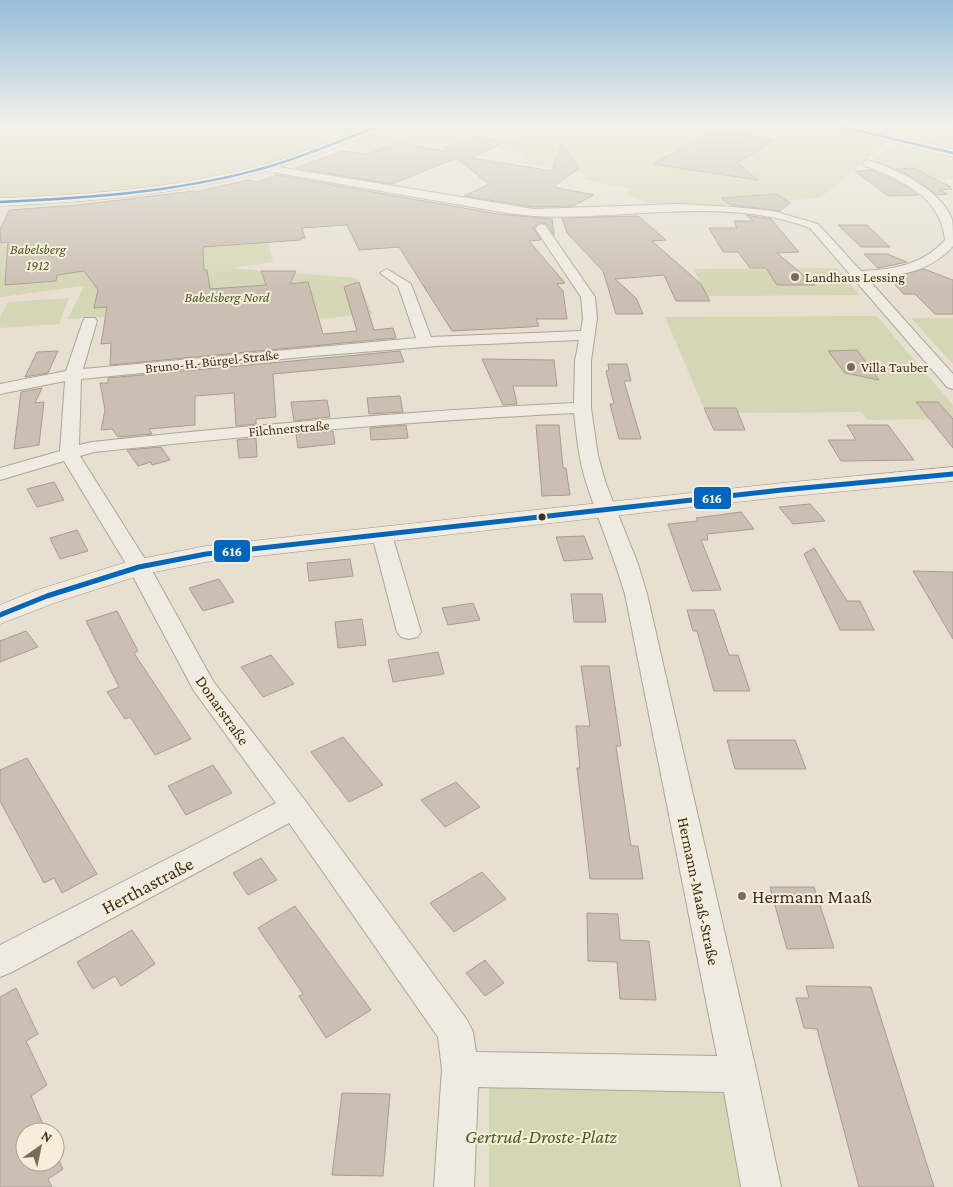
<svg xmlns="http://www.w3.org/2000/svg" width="953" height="1187" font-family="'Crimson Pro',serif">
  <rect width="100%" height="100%" fill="#e7e0d1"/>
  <g fill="#d5d6b4">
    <path d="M0,126H370C337,139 305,154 271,164C185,190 89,194 0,199Z"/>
    <path d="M388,126H826L891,140L820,198L708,207L652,205L625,195L631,189L583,179L589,175L517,162L525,157L499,148L516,138L481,132L442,133L443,139L397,156L346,148L359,142L351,141Z"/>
    <path d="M847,126H935L953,129V139L913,133L895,136Z"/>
    <path d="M896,141L953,156V179L912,181L873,160Z"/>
    <path d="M113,216L262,220L273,262L230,268L356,278L373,314L102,338L105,317L68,319L84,286C55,289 28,294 0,297V225Z"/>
    <path d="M837,268L860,295L708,296L693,269Z"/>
    <path d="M69,298L59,324L0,328V317L8,302Z"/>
    <path d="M877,316L916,362L915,365L923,370L953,405V419L867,420L862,412L706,413L665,317Z"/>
    <path d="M911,318H953V364Z"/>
    <path d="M489,1083L723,1087L741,1187H489Z"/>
  </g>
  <g fill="#cabfb2" stroke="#a89c90">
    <path d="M713,132L775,139L737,163L758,180L653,164Z"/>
    <path d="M474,136L506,141L472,158L552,171L562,144L579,168L553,187L594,195L573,206L534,207L464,196L489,184L456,158L392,184L296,168L342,151L368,154L399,143L449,152L444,148Z"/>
    <path d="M913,168L951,187H949L952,189L939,190L948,194L936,195L917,180L896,169Z"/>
    <path d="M871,170L904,185L918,195L888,196L855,171Z"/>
    <path d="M277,175L498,214L552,219L554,235L547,224L540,222L533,228L541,240L529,241L565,283L557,284L563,291L567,319H536L539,326L528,327L452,331L399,247L359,250L347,225L302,228L305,238H301V240L203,247L204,270H207L210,289L266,285L261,271H296L290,284L308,282L323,334L357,331L344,287L359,282L374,330L393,328L396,338L110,365L111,343L101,344L107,307L94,308L98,290L84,271L57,275L56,281L5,285L8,242L1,243L0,230L9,210L78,205L194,191L196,192L248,180L257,182Z"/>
    <path d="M776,194L790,203L780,211L731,205L721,198Z"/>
    <path d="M746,215L771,219L799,252L777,253L815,285H777L766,268H750L738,252H723L709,228H737L734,221H753Z"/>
    <path d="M638,216L666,240L652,241L701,284L710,301H676L664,275L615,279L636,298L643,314H616L603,271L567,233L562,218Z"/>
    <path d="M838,225H867L890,247H861Z"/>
    <path d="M864,254H887L907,262L878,268Z"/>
    <path d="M924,269L953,280V314H935L915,294H904L889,278Z"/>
    <path d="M857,350L879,380L845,373L828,351Z"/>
    <path d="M58,351L48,373L25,377L37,352Z"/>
    <path d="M400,351L404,362L273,374L276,417L256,419V424L236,426L234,393L195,396V425L149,429L152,434L118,437L112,429L101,430L105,410L100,383H108V378Z"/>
    <path d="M482,359L554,360L557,386H513L517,404L503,405Z"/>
    <path d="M608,364H627L631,381H624L641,439H619L610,404H614L606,371L609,370Z"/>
    <path d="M42,388L35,403L44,402L39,445L14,449L21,392Z"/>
    <path d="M400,396L403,412L369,414L367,398Z"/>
    <path d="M327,400L330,417L294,421L291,402Z"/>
    <path d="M916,402H938L953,419V448Z"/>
    <path d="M704,408H736L745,430H714Z"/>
    <path d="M406,425L408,438L371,440L370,428Z"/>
    <path d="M536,425H559L563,468H566L570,495L542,496Z"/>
    <path d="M847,425H888L914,460L841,461L828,440H856Z"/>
    <path d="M333,431L335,444L298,448L296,434Z"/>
    <path d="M256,438L257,457L239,458L237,440Z"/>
    <path d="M161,447L170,460L152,465L151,462L138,466L127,450Z"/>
    <path d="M54,482L64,500L37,507L27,489Z"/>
    <path d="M810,504L825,521L793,524L779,507Z"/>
    <path d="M741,512L754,529L707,534L708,540H701L721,590L692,591L668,524L698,521L696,518Z"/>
    <path d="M77,530L88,551L60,559L50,538Z"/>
    <path d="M584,536L593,559L564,561L556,537Z"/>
    <path d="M814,548L847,601H860L874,630H840L804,554Z"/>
    <path d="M350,559L353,576L309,581L307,563Z"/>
    <path d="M913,571L953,572V639Z"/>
    <path d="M219,579L234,602L203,611L189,588Z"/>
    <path d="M571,594H602L606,622H574Z"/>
    <path d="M473,603L480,620L448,625L442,608Z"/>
    <path d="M687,610H714L729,655H738L750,691H714L697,631H693Z"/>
    <path d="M117,611L138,651L134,653L191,739L155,755L130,717L125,719L107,692L119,687L86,621Z"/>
    <path d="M362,619L366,645L338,648L335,622Z"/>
    <path d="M26,631L38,647L0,662V641Z"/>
    <path d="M438,652L444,674L393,682L388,660Z"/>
    <path d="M271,655L294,684L263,697L241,667Z"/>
    <path d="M581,666H609L621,746H616L631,846H638L643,879H590L577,768H580L576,726H590Z"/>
    <path d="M343,737L383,785L349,802L311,752Z"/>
    <path d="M727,740H795L806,769H735Z"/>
    <path d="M27,758L97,874L62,893L54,878L44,883L0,801V770Z"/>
    <path d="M213,765L232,793L186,815L168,786Z"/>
    <path d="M456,782L480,807L445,827L421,800Z"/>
    <path d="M261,858L277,880L248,895L233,873Z"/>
    <path d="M482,872L506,899L454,932L430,903Z"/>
    <path d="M770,887H814L834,948L787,949Z"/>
    <path d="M295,906L371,1010L326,1038L299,996L303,994L258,928Z"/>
    <path d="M587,913L618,914L620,940L649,941L656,1000L620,999L617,962L588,961Z"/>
    <path d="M132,930L155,964L121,986L115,976L93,989L77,962Z"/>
    <path d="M485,960L504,983L485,996L466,973Z"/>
    <path d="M806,986L871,987L934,1187H859L817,1029L804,1028L796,998H809Z"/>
    <path d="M16,988L38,1034L26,1041L47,1085L31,1096L46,1132H25V1162H55V1152L63,1169L48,1179L52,1187H0V997Z"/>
    <path d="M342,1093L390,1094L383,1176L332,1175Z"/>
  </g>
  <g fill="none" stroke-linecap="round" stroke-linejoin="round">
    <g stroke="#aca599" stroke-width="2">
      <g id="street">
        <path d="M867,160C894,167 942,191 952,219C953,227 953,238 953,246C932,271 898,277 867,278L953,374V389L947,387L810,228C722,195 626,221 535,216C503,214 470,206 438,201C381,191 323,181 266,171L261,168L266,165L534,209L680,204L732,207L773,211L818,224L861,271C892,270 923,265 945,240C941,196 901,180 863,165L862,163Z"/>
        <path d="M541,224L545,225L595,297L597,318L591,361V408L598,456L606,484L638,564L647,594L757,1074L781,1187H741L724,1092L478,1087L474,1187H434L442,1069L438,1037L289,823L12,972L0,977V945L276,803L194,691L128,567L64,461L0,480V468L60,451L65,381L0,394V384L66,371L83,321L85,318H95L97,321L83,369L416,338L398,286L380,273L387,269L411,284L431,337L581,331L583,318L581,297L535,228ZM579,340L575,361L574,403C413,411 252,425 92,442L79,445L81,379L313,356L437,346ZM574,413C577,437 579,462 587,485C599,522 614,557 625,594L717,1056L476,1052L473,1032L467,1020L304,799L213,681L150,567L80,456L94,452C253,435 414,421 574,413Z"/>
        <path d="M382,529L389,531L392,535L421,632L417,637L409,639L401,637L397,632L372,535L375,531Z"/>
      </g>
    </g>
    <g stroke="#9c958a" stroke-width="1">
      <g id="secondary">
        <path d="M369,126H383C375,135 354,140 342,145C233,190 117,201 0,206V198C83,195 166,189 247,169C289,159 329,142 369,126Z"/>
        <path d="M833,126H851L953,149V157L834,128Z"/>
        <path d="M953,467V481L782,497L206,562L144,574L57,602L0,624V605L37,590L130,561L206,546L782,483Z"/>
      </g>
    </g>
    <use href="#street" fill="#efebe3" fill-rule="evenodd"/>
    <use href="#secondary" fill="#efebe3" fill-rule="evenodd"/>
    <g stroke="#f6eed9" stroke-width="4.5">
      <g id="bus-1-far1">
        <path d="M838,126L953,153"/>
        <path d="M0,202C89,198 178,192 264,168C303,157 340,141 378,126"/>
      </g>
    </g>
    <g stroke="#f6eed9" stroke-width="9">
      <path id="bus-1" d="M0,615L47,596L139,567L206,554L782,490L953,474"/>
    </g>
    <use href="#bus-1-far1" stroke="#0065bd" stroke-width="2.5"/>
    <use href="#bus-1" stroke="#0065bd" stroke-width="5"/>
  </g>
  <linearGradient id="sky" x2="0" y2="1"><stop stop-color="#96bed9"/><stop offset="0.43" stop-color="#f4f1ea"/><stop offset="1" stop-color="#f4f1ea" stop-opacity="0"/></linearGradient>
  <rect width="953" height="292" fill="url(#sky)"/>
  <g fill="#786c5f" stroke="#f6eed9" stroke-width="2">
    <circle cx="795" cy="277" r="5"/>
    <circle cx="851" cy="367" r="5"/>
    <circle cx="742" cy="896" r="5"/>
  </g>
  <circle fill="#3c2e21" stroke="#f6eed9" stroke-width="2" cx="542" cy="517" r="4.5"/>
  <g text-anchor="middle" stroke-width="4" stroke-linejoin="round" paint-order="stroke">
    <g font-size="14" font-style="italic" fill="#4b5828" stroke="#f6eed9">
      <text x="38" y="254">Babelsberg<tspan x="38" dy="16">1912</tspan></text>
      <text x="227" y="302">Babelsberg Nord</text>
    </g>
    <g font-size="14" fill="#3c2e21" stroke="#f6eed9" text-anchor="start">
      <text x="805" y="282">Landhaus Lessing</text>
      <text x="861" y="372">Villa Tauber</text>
    </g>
    <g font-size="14" fill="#3c2e21" stroke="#f6eed9">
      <text transform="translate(212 361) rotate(-6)" y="5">Bruno-H.-Bürgel-Straße</text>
      <text transform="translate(289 428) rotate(-5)" y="5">Filchnerstraße</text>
    </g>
    <g font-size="16" fill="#3c2e21" stroke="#f6eed9">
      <text transform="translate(223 710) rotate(55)" y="6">Donarstraße</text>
      <text transform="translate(699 891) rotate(78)" y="6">Hermann-Maaß-Straße</text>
    </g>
    <g font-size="19" fill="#3c2e21" stroke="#f6eed9">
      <text transform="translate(147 885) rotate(-28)" y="7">Herthastraße</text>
    </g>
    <g font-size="19" fill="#3c2e21" stroke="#f6eed9" text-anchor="start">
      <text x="752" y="903">Hermann Maaß</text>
    </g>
    <g font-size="19" font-style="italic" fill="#4b5828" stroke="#f6eed9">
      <text x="541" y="1143">Gertrud-Droste-Platz</text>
    </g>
  </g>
  <g stroke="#f6eed9" stroke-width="2">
    <rect x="693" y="486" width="39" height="24" rx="5" fill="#0065bd"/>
    <rect x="213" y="539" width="38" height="24" rx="5" fill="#0065bd"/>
  </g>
  <g font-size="14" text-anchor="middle" font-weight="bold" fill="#fff">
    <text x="712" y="503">616</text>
    <text x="232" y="556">616</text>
  </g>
  <g transform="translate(40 1147) rotate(33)"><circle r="24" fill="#f6eed9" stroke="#aca18f"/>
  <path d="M0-4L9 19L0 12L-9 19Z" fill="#786c5f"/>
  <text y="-8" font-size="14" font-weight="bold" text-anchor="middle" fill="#3c2e21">N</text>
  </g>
</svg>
